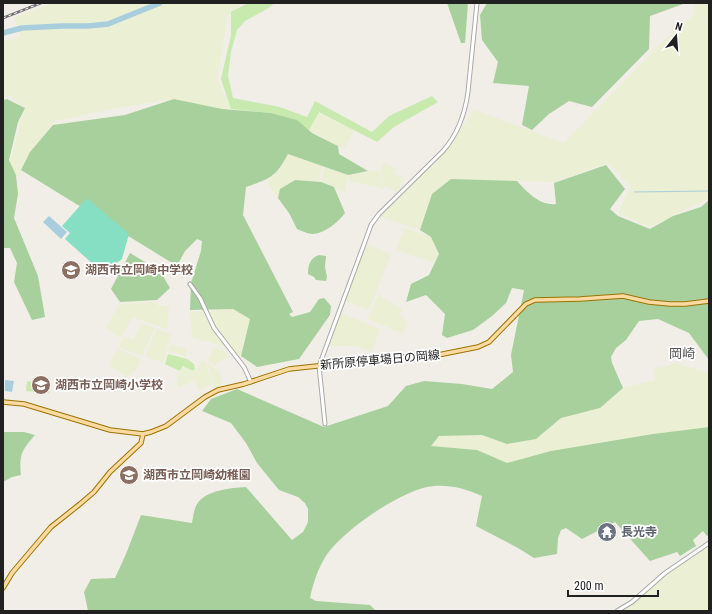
<svg xmlns="http://www.w3.org/2000/svg" width="712" height="614" font-family="'Roboto Condensed','Noto Sans JP',sans-serif">
  <rect width="100%" height="100%" fill="#f1eee7"/>
  <g fill="#ebefd3">
    <path d="M53,3H243L228,15L217,79L231,109L201,110L174,99L118,108L55,121L30,152L18,178L10,162L25,108L9,95L3,98V42L21,37L14,18Z"/>
    <path d="M694,3H709V198L650,227L618,213L631,187L608,163L554,182L453,179L432,194L420,230L378,216L398,195L435,164L474,110L564,143L658,46L695,14Z"/>
    <path d="M318,112L354,130L344,149L309,130Z"/>
    <path d="M288,154L322,165L319,181L293,180L280,189L278,198L267,182L281,168Z"/>
    <path d="M384,163L396,168L394,173L404,178L398,192L384,186L381,168Z"/>
    <path d="M324,167L347,175L345,192L321,182Z"/>
    <path d="M380,170L384,189L349,181L348,175Z"/>
    <path d="M405,228L431,237L439,254L435,263L396,250Z"/>
    <path d="M366,244L391,254L369,310L343,300Z"/>
    <path d="M378,295L402,308L400,315L408,322L403,334L368,319Z"/>
    <path d="M157,302L158,306H169L167,329L132,317L121,337L106,328L115,311L121,304Z"/>
    <path d="M233,309L250,319L241,356L225,347L192,337L190,312Z"/>
    <path d="M339,312L380,329L371,352L356,346H326Z"/>
    <path d="M141,324L155,328L142,356L119,347L123,336L133,340Z"/>
    <path d="M157,329L171,334L163,363L145,356Z"/>
    <path d="M170,345L187,348L186,356L168,351Z"/>
    <path d="M214,347L225,351L230,357L218,362L215,366L208,360Z"/>
    <path d="M117,349L141,359L137,369L127,377L109,366Z"/>
    <path d="M200,361L206,362L212,384L199,390L193,375L194,381L178,388L177,376L184,367L191,370L192,372L198,370V366L201,365Z"/>
    <path d="M208,363L220,373L223,387L214,388Z"/>
    <path d="M676,363L709,373V427L653,434L551,451L507,463L477,450L431,446L439,436L482,435L505,443L536,439L561,418L600,408L623,388L655,380L654,369Z"/>
    <path d="M709,545V611H622L665,573Z"/>
  </g>
  <g fill="#c8eaae">
    <path d="M248,3H275L267,9L245,21L237,30L231,52L228,76L233,98L280,107L307,117L315,101L372,132L389,116L432,96L438,102L394,127L377,142L319,112L309,130L293,119L271,113L231,109L221,79L231,35V12Z"/>
    <path d="M168,354L187,359L194,364L195,369L193,371L183,366L180,371L165,364Z"/>
    <path d="M27,381L49,384V393L26,391Z"/>
  </g>
  <g fill="#a8d09c">
    <path d="M447,3H468L465,43H461Z"/>
    <path d="M487,3H686L650,16L649,49L592,107L569,101L549,114L532,130L522,125L529,86L493,83L498,62L482,40L480,15Z"/>
    <path d="M7,99L25,108L18,122L9,160L16,175L18,194L14,218L38,276L45,317L32,320L14,282L17,263L10,248H3V100Z"/>
    <path d="M174,99L222,109L271,113L297,120L312,133L338,146L339,154L368,171L348,175L288,154C275,178 271,178 246,187L243,215L293,312L289,314L292,317L310,312L319,299L324,298L331,306L330,315L299,359L257,367L241,356L250,319L233,309L190,310L191,283L201,251L202,241L197,239L185,251L177,266L21,170L30,152L53,125L125,115Z"/>
    <path d="M606,165L625,189L610,209L618,216L650,229L673,216L701,207L709,200V360L689,333L658,319L639,321L626,340L616,348L611,357L612,363L623,388L600,408L561,418L536,439L507,444L482,435L439,436L431,446L477,450L507,463L551,451L653,434L709,427V535L707,536L703,531L693,540L696,546L680,556L677,552L650,561L615,522L582,539L566,528L561,530L558,538L557,554L534,558L518,548L476,526L482,496C466,489 452,485 434,486C404,488 343,530 326,556C318,568 313,584 310,598L316,601L370,605L376,611H88L84,592L91,579L115,578L126,554L141,515L192,523C193,517 194,509 197,504C206,490 231,488 246,487L292,540L303,532L308,522V509L305,503L298,497L279,490L257,463L246,443L231,423L202,411L211,399L237,389L324,427L388,406L406,386L424,381L462,384L492,389L513,372L511,355L524,290L512,288L506,303L492,316L473,330L447,338L442,335L445,314L426,295L406,302L411,284L429,275L439,254L431,237L420,230L432,194L451,179L517,181C527,192 540,206 556,204L554,183Z"/>
    <path d="M295,180L321,182L334,187L345,213C338,222 326,233 313,234C308,234 302,231 297,229L289,213L278,198L280,189Z"/>
    <path d="M130,253L160,271L170,288L157,300L120,302L111,289Z"/>
    <path d="M319,255L326,256L325,267L327,277L326,281L316,280L314,277L308,274C308,265 310,258 319,255Z"/>
    <path d="M3,432H24L35,435C22,450 19,454 21,475L12,477L3,482Z"/>
  </g>
  <path fill="#86dfc2" d="M87,198L129,234L122,259L103,273L65,239L70,233L62,226Z"/>
  <g fill="#a8cede">
    <path d="M49,216L67,232L61,239L43,222Z"/>
    <path d="M5,380L14,381L12,392L5,391Z"/>
  </g>
  <g fill="none" stroke-linecap="round" stroke-linejoin="round">
    <path stroke="#a8cede" stroke-width="1" d="M634,192L709,191"/>
    <path stroke="#a8cede" stroke-width="5.5" d="M3,33L22,28L62,26H88L108,24L160,3"/>
    <g stroke="#a8a8a8" stroke-width="5">
      <g id="minor">
        <path d="M190,284L200,298L214,328L244,367L251,382"/>
        <path d="M325,424L319,366L363,247L371,225L379,214L443,151C458,134 465,114 468,92L477,3"/>
        <path d="M617,611L632,602L665,573L709,543"/>
      </g>
    </g>
    <g stroke="#9c7301" stroke-width="5.5">
      <g id="major">
        <path d="M3,402L24,404L110,430L143,434L151,432L166,426L205,397L218,390L244,384L289,369L345,363L366,359L438,355L478,347L489,342L526,304L535,300L580,299L623,296L649,302L670,304H685L709,301"/>
        <path d="M3,588L12,573L51,527L80,504L94,492L110,472L141,443L143,434"/>
      </g>
    </g>
    <use href="#minor" stroke="#fff" stroke-width="3"/>
    <use href="#major" stroke="#fbdaa2" stroke-width="3.5"/>
    <g stroke="#6f6f6f" stroke-width="2.5">
      <path id="rail" d="M3,18L41,3"/>
    </g>
    <use href="#rail" stroke="#fff" stroke-width="1" stroke-dasharray="3" stroke-linecap="butt"/>
  </g>
  <defs>
    <g id="school-disc" transform="scale(1)"><circle r="9.5" fill="#8d6e63" stroke="#fff"/><path d="M0-5L7-2L0 1L-7-2ZM-4 1L0 2.5L4 1V4Q0 6-4 4Z" fill="#fff"/></g>
    <g id="temple-disc" transform="scale(1)"><circle r="9.5" fill="#6b7280" stroke="#fff"/><path d="M0-6L5-2H3V0L6.5 2.5H4V6H1.5V3h-3V6H-4V2.5H-6.5L-3 0V-2H-5Z" fill="#fff"/></g>
  </defs>
  <g fill-rule="evenodd">
    <use href="#school-disc" x="71" y="270"/>
    <use href="#school-disc" x="41" y="385"/>
    <use href="#school-disc" x="129" y="475"/>
    <use href="#temple-disc" x="607" y="532"/>
  </g>
  <g text-anchor="middle" stroke-width="3.5" stroke-linejoin="round" paint-order="stroke">
    <g font-size="12" font-weight="bold" fill="#785e54" stroke="#fff" text-anchor="start">
      <text x="85" y="274">湖西市立岡崎中学校</text>
      <text x="55" y="389">湖西市立岡崎小学校</text>
      <text x="143" y="479">湖西市立岡崎幼稚園</text>
    </g>
    <g font-size="12" fill="#212121" stroke="#fff">
      <text transform="translate(380 360) rotate(-5)" y="4">新所原停車場日の岡線</text>
    </g>
    <g font-size="12" font-weight="bold" fill="#5b616d" stroke="#fff" text-anchor="start">
      <text x="621" y="536">長光寺</text>
    </g>
    <g font-size="13" fill="#545454" stroke="#fff">
      <text x="682" y="358">岡崎</text>
    </g>
  </g>
  <rect width="712" height="614" fill="none" stroke="#212121" stroke-width="8"/>
  <g transform="translate(676 36) rotate(17)" stroke="#ffffff" stroke-width="3" paint-order="stroke">
  <path d="M0-3L7 15L0 10L-7 15Z" fill="#212121"/>
  <text y="-6" font-size="11" font-weight="bold" text-anchor="middle" fill="#212121">N</text>
  </g>
  <path d="M568 590v6h90v-6" fill="none" stroke="#212121" stroke-width="2"/>
  <text x="574" y="590" font-size="12" fill="#212121" stroke="#ffffff" stroke-width="3" paint-order="stroke">200 m</text>
</svg>
